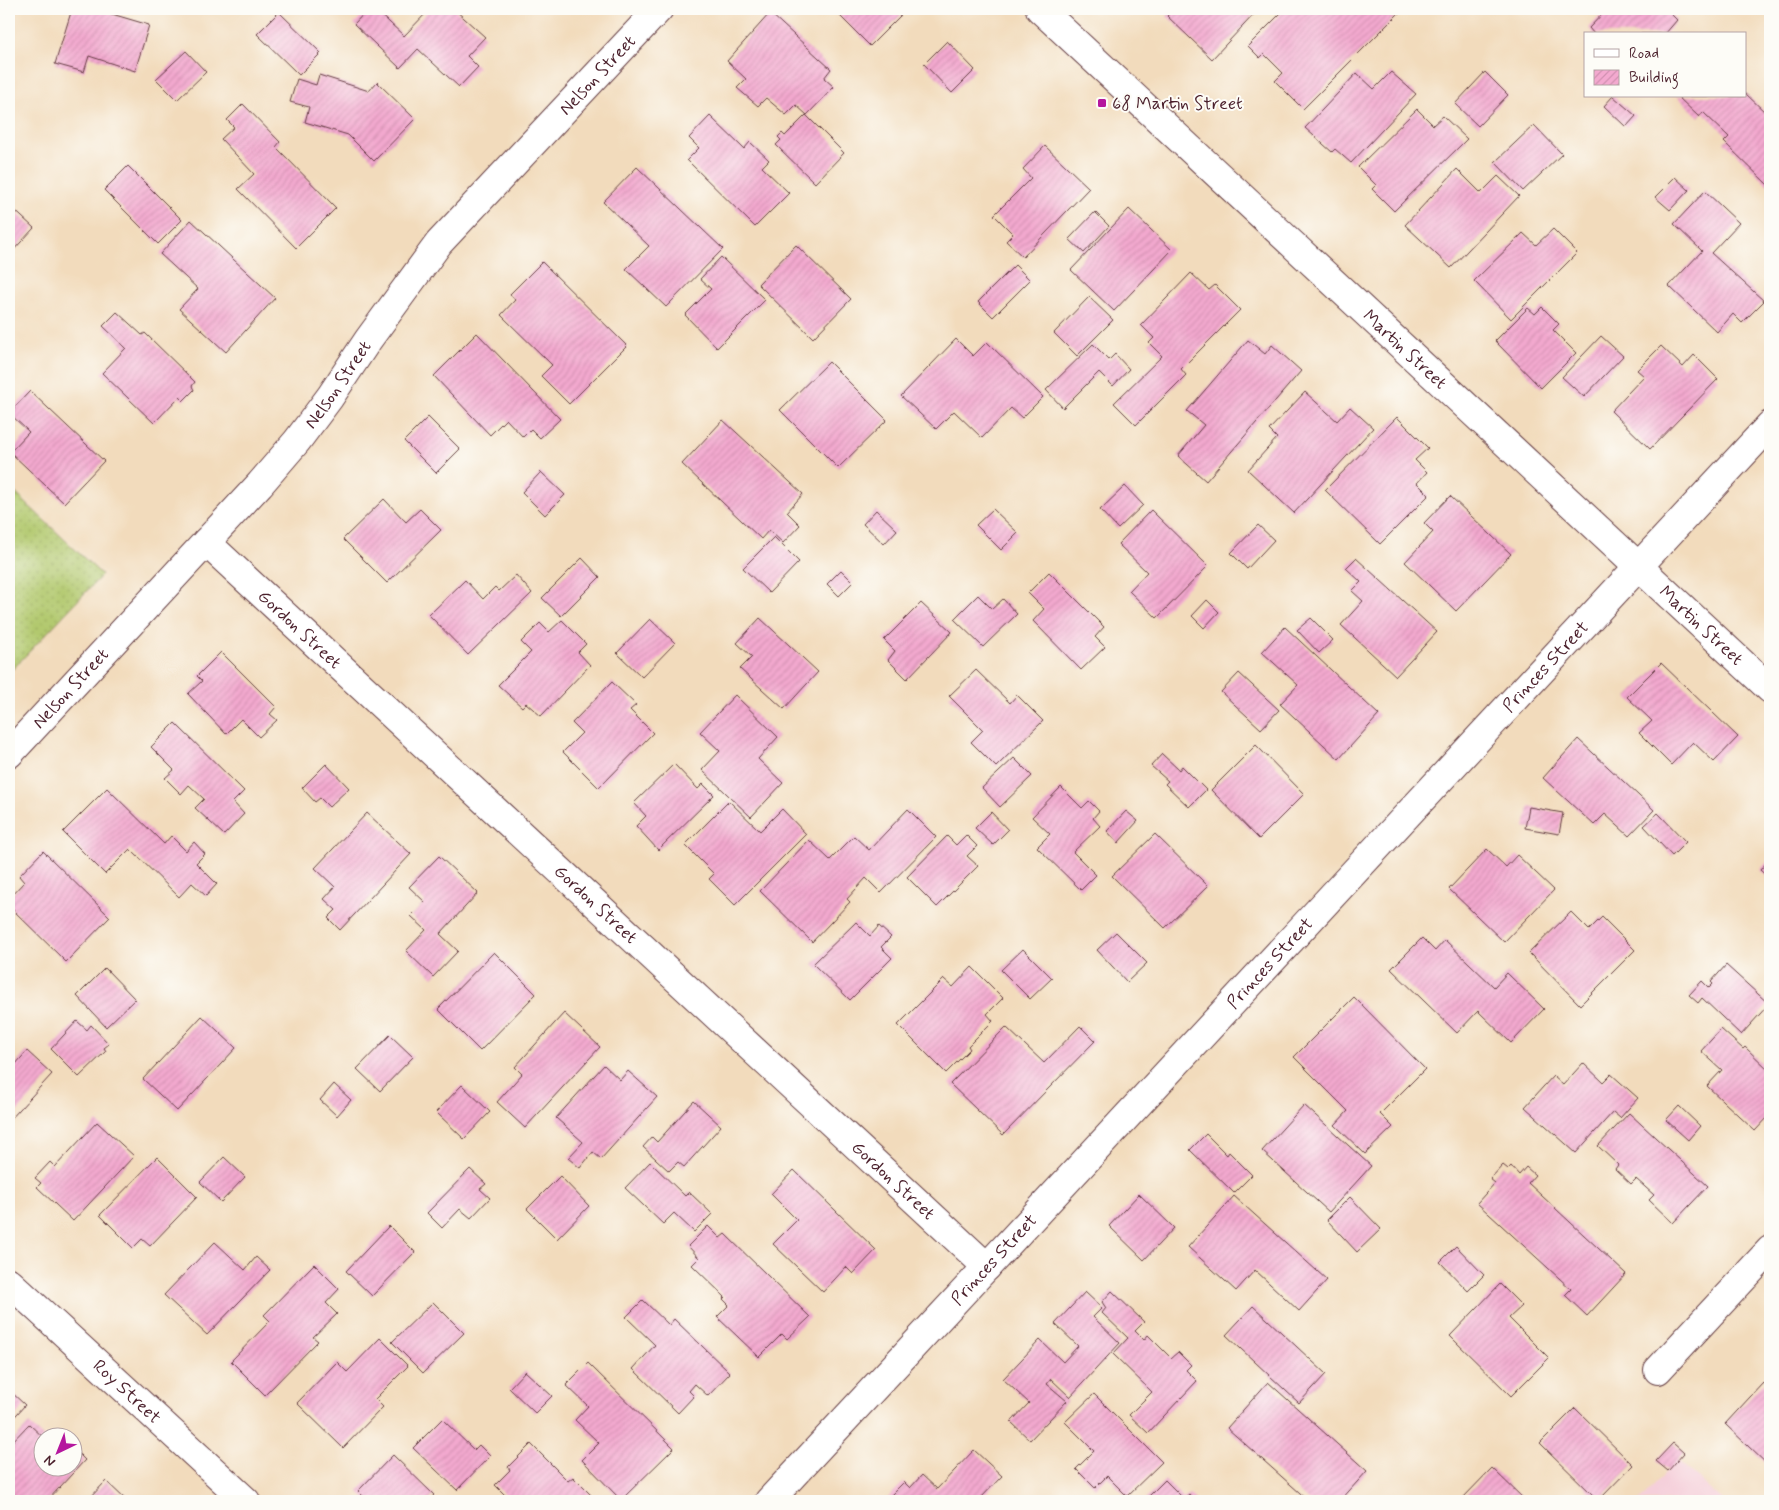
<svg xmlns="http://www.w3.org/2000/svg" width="1779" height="1510" font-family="Mynerve,sans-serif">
  <defs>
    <pattern id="grass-dots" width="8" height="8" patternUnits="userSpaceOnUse" patternTransform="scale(1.25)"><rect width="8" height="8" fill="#b2c96e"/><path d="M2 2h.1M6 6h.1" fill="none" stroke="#9bac5f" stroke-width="1.8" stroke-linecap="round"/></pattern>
    <pattern id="building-hatch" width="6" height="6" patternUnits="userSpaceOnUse" patternTransform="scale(1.25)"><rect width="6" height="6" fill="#f3a9cf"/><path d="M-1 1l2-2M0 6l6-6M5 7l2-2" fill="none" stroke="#d291b2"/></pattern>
  </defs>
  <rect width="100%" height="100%" fill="#fdfcf7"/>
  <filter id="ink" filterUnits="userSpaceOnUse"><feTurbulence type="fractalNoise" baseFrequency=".02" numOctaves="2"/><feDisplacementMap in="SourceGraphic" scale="10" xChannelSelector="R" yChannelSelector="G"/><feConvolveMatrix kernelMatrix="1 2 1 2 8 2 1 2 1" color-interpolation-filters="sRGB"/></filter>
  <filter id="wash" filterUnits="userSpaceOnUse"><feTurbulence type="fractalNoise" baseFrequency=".0096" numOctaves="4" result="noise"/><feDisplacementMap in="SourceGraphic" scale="20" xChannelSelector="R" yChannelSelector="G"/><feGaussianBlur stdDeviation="1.12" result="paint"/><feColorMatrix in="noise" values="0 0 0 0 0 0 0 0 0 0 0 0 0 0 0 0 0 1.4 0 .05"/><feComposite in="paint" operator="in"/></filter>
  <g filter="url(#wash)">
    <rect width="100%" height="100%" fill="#f2dbbc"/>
    <path fill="#f5cfda" d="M1677,1460L1724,1501H1639Z"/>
    <path fill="url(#grass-dots)" stroke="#7e744c" d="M9,487L102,575L9,673Z"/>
    <g id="blocks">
      <g fill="url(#building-hatch)">
        <path d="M72,9H95L149,25L135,71L89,56L84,72L55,64Z"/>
        <path d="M368,9H375L404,36L430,9H454L485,37L467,56L478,67L459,87L418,49L400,68L354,24Z"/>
        <path d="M833,9H907L870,46Z"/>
        <path d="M1174,9H1259L1212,59L1167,16Z"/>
        <path d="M1285,9H1403L1303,109L1275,81L1283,73L1264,54L1260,58L1248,46Z"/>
        <path d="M1607,9H1676L1671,14L1677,20L1665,34H1594L1589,28Z"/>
        <path d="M279,12L321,53L299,75L257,34Z"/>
        <path d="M770,13L831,69L824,78L834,87L807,115L796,105L786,115L766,98L758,106L737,88L746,79L727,61Z"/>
        <path d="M947,41L975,70L952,93L924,64Z"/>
        <path d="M186,51L206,72L177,100L156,79Z"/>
        <path d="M1391,72L1416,94L1351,163L1335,149L1332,152L1305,128L1357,73L1374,89Z"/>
        <path d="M1485,72L1508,95L1478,126L1455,104Z"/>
        <path d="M319,75L369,91L377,82L415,119L374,161L348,135L305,122L309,107L290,102L297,79L316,85Z"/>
        <path d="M1745,93L1766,113L1770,108V187L1724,142L1729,137L1703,112L1699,117L1677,96H1745Z"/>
        <path d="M1613,96L1636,116L1626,127L1604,106Z"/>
        <path d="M243,104L280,142L276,147L336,208L296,248L238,189L254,174L221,139L234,127L227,120Z"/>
        <path d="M1417,109L1433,125L1443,116L1467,139L1394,211L1372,189L1376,185L1358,167Z"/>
        <path d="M806,115L844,153L815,183L776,145L781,140L778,137L782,133L785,136Z"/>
        <path d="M710,116L744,149L750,142L769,160L762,167L789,193L755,227L687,160L699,148L689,138Z"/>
        <path d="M1534,125L1562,154L1523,191L1495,162Z"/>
        <path d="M1045,146L1089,188L1023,257L1006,241L1013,234L994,215L1031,178L1023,169Z"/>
        <path d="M128,166L182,220L158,244L104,190Z"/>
        <path d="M637,167L723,249L666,307L626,269L649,246L603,202Z"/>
        <path d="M1457,169L1481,193L1498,176L1519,196L1451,268L1405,225Z"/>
        <path d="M1675,177L1689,190L1670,210L1655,197Z"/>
        <path d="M1705,191L1739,223L1711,253L1764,301L1742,323L1733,314L1717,332L1669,286L1702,251L1674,224Z"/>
        <path d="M9,205L34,228L9,255Z"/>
        <path d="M1129,209L1172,250L1114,311L1071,270Z"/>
        <path d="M1095,212L1109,226L1084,253L1069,239Z"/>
        <path d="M191,220L275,298L226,352L179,309L198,289L160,254Z"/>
        <path d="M1553,229L1577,253L1511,319L1474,281L1523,233L1536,245Z"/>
        <path d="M796,245L851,299L813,338L758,284Z"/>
        <path d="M721,257L765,300L717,348L685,315L711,289L700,279Z"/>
        <path d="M542,262L627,346L569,404L541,376L552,365L501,315L515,300L510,294Z"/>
        <path d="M1015,265L1030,280L993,317L978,302Z"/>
        <path d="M1191,273L1209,290L1215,285L1240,310L1181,369L1186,375L1136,425L1114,403L1162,356L1149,343L1154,338L1141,325Z"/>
        <path d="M1089,297L1113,320L1077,356L1054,333Z"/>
        <path d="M1542,307L1559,324L1553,330L1576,353L1541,388L1495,341L1528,308L1535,314Z"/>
        <path d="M117,312L142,335L145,333L195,382L192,386L194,390L183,401L179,397L154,423L102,373L126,348L103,326Z"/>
        <path d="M477,333L560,419L540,438L531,429L523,437L506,419L490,435L434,376Z"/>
        <path d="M1601,336L1623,356L1584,397L1562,377Z"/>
        <path d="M956,339L973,356L987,342L1043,397L1022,418L1011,408L982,438L954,411L936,429L901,396Z"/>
        <path d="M1248,340L1265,354L1272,345L1301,371L1206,481L1178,456L1204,425L1187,411Z"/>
        <path d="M1093,344L1109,360L1115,354L1129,369L1113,386L1099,372L1063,408L1046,390Z"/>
        <path d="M1661,346L1683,367L1694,355L1718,379L1650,449L1611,411L1644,376L1637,370Z"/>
        <path d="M829,362L887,420L838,468L780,410Z"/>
        <path d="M30,391L104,461L64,503L10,452L29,432L9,413Z"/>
        <path d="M1305,392L1337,421L1350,407L1373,428L1294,513L1248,470L1277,438L1269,430Z"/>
        <path d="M428,417L460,449L436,473L404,441Z"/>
        <path d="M1397,417L1428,448L1415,460L1427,472L1417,483L1429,495L1380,544L1325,490Z"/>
        <path d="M723,420L803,494L787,512L800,525L783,543L769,530L761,539L682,464Z"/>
        <path d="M541,472L565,495L545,515L522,492Z"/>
        <path d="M1125,486L1143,505L1118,529L1100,510Z"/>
        <path d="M1450,496L1511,554L1456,611L1405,562L1433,532L1424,523Z"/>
        <path d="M384,499L406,522L420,509L441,530L387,583L343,539Z"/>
        <path d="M993,509L1018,533L1001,550L976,525Z"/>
        <path d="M876,510L897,530L884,544L863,524Z"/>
        <path d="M1151,510L1208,566L1157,618L1129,591L1147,572L1118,544Z"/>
        <path d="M1258,525L1274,540L1247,569L1231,553Z"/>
        <path d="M774,537L799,562L769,593L743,568Z"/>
        <path d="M582,558L600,577L561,616L542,598Z"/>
        <path d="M1356,558L1437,632L1396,676L1341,625L1363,601L1352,591L1361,582L1346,568Z"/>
        <path d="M841,570L853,582L839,596L827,584Z"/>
        <path d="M1049,572L1104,627L1095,637L1105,647L1081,670L1033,621L1044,609L1028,593Z"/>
        <path d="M516,575L532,593L468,655L429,615L465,580L483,599L495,587L499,591Z"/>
        <path d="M978,595L992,609L1003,599L1017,614L983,647L954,619Z"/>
        <path d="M1207,600L1219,612L1204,628L1192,616Z"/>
        <path d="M921,603L952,632L907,679L888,660L895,651L884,640Z"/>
        <path d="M760,618L818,672L784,709L740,669L752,657L737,643Z"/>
        <path d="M1311,618L1333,640L1319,653L1297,630Z"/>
        <path d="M650,619L675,643L642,677L617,653Z"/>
        <path d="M562,620L586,644L578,652L590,665L541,716L526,703L522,707L498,685L531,652L521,642L540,623L549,632Z"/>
        <path d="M1285,627L1379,715L1339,759L1280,704L1298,685L1262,652Z"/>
        <path d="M221,652L276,707L270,714L277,720L259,737L241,719L226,734L188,694L202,681L197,676Z"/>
        <path d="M1661,663L1738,737L1714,762L1693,742L1671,765L1639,733L1652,721L1627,697Z"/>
        <path d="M976,670L1010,703L1017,695L1043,721L996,767L971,742L983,730L949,696Z"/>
        <path d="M1239,673L1279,710L1261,729L1221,692Z"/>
        <path d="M612,682L636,705L630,710L653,733L599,788L563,752L582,733L572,723Z"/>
        <path d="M735,695L778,737L758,759L783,783L751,817L702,770L720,751L700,732Z"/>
        <path d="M175,723L244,791L233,802L244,814L224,835L195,808L204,799L189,785L181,794L165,778L174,770L151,747Z"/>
        <path d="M1578,739L1654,810L1629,836L1605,814L1594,825L1543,778Z"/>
        <path d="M1256,745L1304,794L1259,839L1211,790Z"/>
        <path d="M1162,754L1179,770L1182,766L1206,790L1189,807L1165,784L1168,781L1151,766Z"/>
        <path d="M1014,758L1032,776L1000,807L982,788Z"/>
        <path d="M326,764L349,788L329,807L320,798L315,802L302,788Z"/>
        <path d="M674,764L698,789L703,784L714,795L658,850L636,826L646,816L634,803Z"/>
        <path d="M1061,787L1082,808L1089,801L1099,811L1093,818L1100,826L1073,852L1096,875L1081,890L1037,847L1050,834L1032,817Z"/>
        <path d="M107,788L164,844L171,836L186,851L194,842L205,854L196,863L217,884L206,896L192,883L179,897L130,849L105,874L63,832Z"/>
        <path d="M729,801L760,831L782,809L806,834L735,905L709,879L714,874L685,845Z"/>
        <path d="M1529,807L1563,813L1559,834L1525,828Z"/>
        <path d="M908,809L936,837L881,893L866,878L847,899L850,902L812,942L760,891L809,840L830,860L854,836L869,850Z"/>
        <path d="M1126,811L1138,821L1118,843L1107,831Z"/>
        <path d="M991,812L1008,830L993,845L975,828Z"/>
        <path d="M367,813L411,854L340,930L328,918L336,910L324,899L335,887L315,868Z"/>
        <path d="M1658,813L1686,842L1672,856L1644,826Z"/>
        <path d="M1155,834L1208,886L1165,928L1112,876Z"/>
        <path d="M966,835L977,846L967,856L978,866L937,907L907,877L947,836L956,845Z"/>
        <path d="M1487,849L1506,867L1517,855L1554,890L1504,942L1449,889Z"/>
        <path d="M43,851L110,917L66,962L9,906V898L24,882L19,876Z"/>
        <path d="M439,856L478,893L440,934L458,951L433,977L406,951L426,930L411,916L425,902L409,887Z"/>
        <path d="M1770,859V879L1760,870Z"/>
        <path d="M1571,912L1589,930L1602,917L1635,950L1580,1005L1529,953Z"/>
        <path d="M856,922L870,936L879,926L891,937L881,947L892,958L850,1000L813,964Z"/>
        <path d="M1116,932L1147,963L1127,982L1097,950Z"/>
        <path d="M1422,938L1435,951L1445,940L1494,987L1507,973L1544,1009L1511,1043L1478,1011L1457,1033L1391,969Z"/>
        <path d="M1023,949L1052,978L1030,999L1001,970Z"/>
        <path d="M494,952L536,994L480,1051L438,1009Z"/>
        <path d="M1726,965L1769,1004L1741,1035L1702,998L1698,1003L1689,995L1702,981L1709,988L1713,984L1711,982Z"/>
        <path d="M972,967L1003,998L987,1014L993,1021L968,1046L970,1049L946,1073L898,1025L944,979L953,987Z"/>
        <path d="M105,968L135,999L106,1027L77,996Z"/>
        <path d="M1354,997L1425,1069L1380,1114L1393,1127L1365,1154L1335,1125L1348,1111L1294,1057Z"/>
        <path d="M564,1013L600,1047L525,1128L497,1102L522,1074L515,1067Z"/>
        <path d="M202,1016L236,1048L177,1111L143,1079Z"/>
        <path d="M77,1021L87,1030L91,1025L109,1044L104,1048L106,1051L79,1077L51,1049Z"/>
        <path d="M1080,1026L1095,1041L1003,1135L950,1084L1006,1027L1044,1063Z"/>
        <path d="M1721,1029L1743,1049L1745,1047L1770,1071V1117L1769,1116L1755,1131L1707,1086L1722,1070L1701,1051Z"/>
        <path d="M390,1035L413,1057L380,1091L357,1069Z"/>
        <path d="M27,1051L52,1074L9,1121V1072Z"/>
        <path d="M1583,1063L1603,1082L1611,1074L1638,1098L1620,1118L1613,1112L1576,1153L1525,1107L1553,1076L1563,1085Z"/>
        <path d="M604,1065L620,1080L628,1071L657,1097L601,1159L593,1152L580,1168L568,1158L583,1142L556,1118Z"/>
        <path d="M334,1084L351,1100L337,1116L320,1100Z"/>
        <path d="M462,1085L490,1112L464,1139L436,1112Z"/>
        <path d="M694,1101L721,1126L684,1167L678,1162L669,1171L643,1147L652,1137L657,1142Z"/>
        <path d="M1304,1105L1371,1166L1329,1212L1262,1151Z"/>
        <path d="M1679,1106L1700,1126L1688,1140L1666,1120Z"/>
        <path d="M1629,1113L1708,1186L1673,1223L1649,1200L1654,1195L1636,1179L1631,1184L1615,1169L1618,1165L1598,1146Z"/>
        <path d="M97,1122L134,1156L73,1221L37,1187L41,1183L35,1178L50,1162L55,1167Z"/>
        <path d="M1206,1134L1227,1155L1229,1152L1252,1175L1234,1193L1190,1150Z"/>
        <path d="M157,1157L197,1197L150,1246L142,1239L133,1248L100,1215Z"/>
        <path d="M224,1157L245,1177L221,1202L200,1182Z"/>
        <path d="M650,1162L685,1196L689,1192L712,1214L694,1232L674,1213L663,1224L625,1188Z"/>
        <path d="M1503,1165L1508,1169L1511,1166L1519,1175L1526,1167L1535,1175L1528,1183L1626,1274L1587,1316L1565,1295L1571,1289L1477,1203L1495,1183L1490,1179Z"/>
        <path d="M470,1169L486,1184L480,1189L490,1198L471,1218L460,1209L442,1228L427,1213Z"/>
        <path d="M794,1170L876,1250L853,1274L846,1267L823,1292L773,1244L797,1220L771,1194Z"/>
        <path d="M560,1176L589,1206L557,1239L527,1209Z"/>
        <path d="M1139,1194L1174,1228L1144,1260L1109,1226Z"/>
        <path d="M1234,1196L1327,1280L1299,1311L1255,1270L1236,1291L1188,1247Z"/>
        <path d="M1350,1197L1381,1229L1357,1252L1327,1220Z"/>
        <path d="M389,1226L415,1252L372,1296L346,1271Z"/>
        <path d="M708,1226L720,1238L725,1234L810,1317L787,1339L782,1334L759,1357L717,1317L729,1305L723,1299L725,1297L692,1265L699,1258L688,1246Z"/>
        <path d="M215,1242L245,1270L256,1257L270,1270L207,1335L164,1295Z"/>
        <path d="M1456,1246L1484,1275L1468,1291L1440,1262Z"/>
        <path d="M314,1264L339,1289L326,1303L337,1314L313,1337L318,1341L265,1395L231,1361L270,1321L264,1315Z"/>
        <path d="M1500,1284L1522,1306L1509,1318L1549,1358L1511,1396L1450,1336Z"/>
        <path d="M1112,1291L1144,1322L1135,1331L1144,1340L1148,1335L1171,1358L1178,1352L1191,1365L1186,1370L1197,1381L1148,1433L1129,1415L1152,1392L1113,1354L1128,1338L1102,1313L1106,1308L1102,1302Z"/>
        <path d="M1085,1292L1102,1308L1093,1317L1120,1343L1070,1397L1051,1379L1047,1384L1067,1401L1030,1440L1011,1422L1029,1403L1003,1379L1040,1340L1063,1362L1078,1346L1055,1324Z"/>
        <path d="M643,1300L669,1325L674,1319L730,1373L708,1396L695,1384L689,1391L694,1396L678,1413L633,1369L655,1345L626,1317Z"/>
        <path d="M433,1302L464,1333L423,1373L392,1342Z"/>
        <path d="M1253,1306L1326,1374L1299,1403L1226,1335Z"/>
        <path d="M380,1338L408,1366L375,1399L383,1407L343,1448L297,1403L337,1362L347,1372Z"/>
        <path d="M588,1363L674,1448L621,1500L582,1460L599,1443L575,1420L588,1406L566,1385Z"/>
        <path d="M525,1371L552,1396L535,1413L509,1388Z"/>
        <path d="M1268,1382L1367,1471L1340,1501H1309L1227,1428Z"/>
        <path d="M1763,1383L1770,1390V1467L1725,1424Z"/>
        <path d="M9,1390L25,1405L9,1423Z"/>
        <path d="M1094,1394L1162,1462L1127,1496L1107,1476L1095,1488L1076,1469L1094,1451L1065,1422Z"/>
        <path d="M1575,1408L1633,1465L1600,1499L1602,1501H1595L1597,1499L1540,1443Z"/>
        <path d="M442,1419L474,1450L479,1445L490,1456L457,1490L413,1448Z"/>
        <path d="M29,1424L44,1438H42V1468H72V1447L85,1460L47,1501H13L9,1497V1445Z"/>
        <path d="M1673,1443L1684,1453L1668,1471L1656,1461Z"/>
        <path d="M531,1444L568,1481L573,1477L596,1500L595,1501H511L495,1485L510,1470L508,1467Z"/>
        <path d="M974,1450L1002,1476L978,1501H885L904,1482L910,1488L922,1475L937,1489Z"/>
        <path d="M393,1455L434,1495L428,1501H368L358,1491Z"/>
        <path d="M1492,1468L1526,1501H1460Z"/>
        <path d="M1165,1480L1184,1499L1189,1494L1196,1501H1144Z"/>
        <path d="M106,1481L127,1501H87Z"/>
      </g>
    </g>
  </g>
  <g filter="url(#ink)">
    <use href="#blocks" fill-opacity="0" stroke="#633b41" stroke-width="1"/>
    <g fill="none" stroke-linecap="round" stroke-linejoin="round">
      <g stroke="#633b41" stroke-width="30">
        <g id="minor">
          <path id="s1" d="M206,542L987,1267"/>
          <path id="s2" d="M9,754L260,484L297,441L330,397L368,340L439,243L659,9"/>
          <path id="s3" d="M9,1282L246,1501"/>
          <path d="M1658,1370L1770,1250"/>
          <path id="s4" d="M769,1501L1770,425"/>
        </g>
      </g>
      <g stroke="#633b41" stroke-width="30">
        <g id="tertiary">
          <path id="s5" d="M1040,9L1770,689"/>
        </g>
      </g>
      <use href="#minor" stroke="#fff" stroke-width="28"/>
      <use href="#tertiary" stroke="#fff" stroke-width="28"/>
    </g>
  </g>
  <rect fill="#b5179e" stroke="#fdfcf7" stroke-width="2" x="1097" y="98" width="10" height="10" rx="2.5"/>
  <g text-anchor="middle" stroke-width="4" stroke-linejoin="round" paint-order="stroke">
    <g font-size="18" fill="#4a1f2b" stroke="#fdfcf7">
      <text dy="6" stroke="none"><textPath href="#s2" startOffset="900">Nelson Street</textPath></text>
      <text dy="6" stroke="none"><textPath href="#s5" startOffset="499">Martin Street</textPath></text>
      <text dy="6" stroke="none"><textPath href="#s2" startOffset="495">Nelson Street</textPath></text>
      <text dy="6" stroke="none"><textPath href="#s5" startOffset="904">Martin Street</textPath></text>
      <text dy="6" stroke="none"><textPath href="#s1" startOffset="128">Gordon Street</textPath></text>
      <text dy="6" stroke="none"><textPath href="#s4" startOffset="1140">Princes Street</textPath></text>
      <text dy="6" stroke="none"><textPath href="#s2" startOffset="90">Nelson Street</textPath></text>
      <text dy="6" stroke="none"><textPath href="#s1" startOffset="532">Gordon Street</textPath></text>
      <text dy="6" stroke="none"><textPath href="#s4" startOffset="735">Princes Street</textPath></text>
      <text dy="6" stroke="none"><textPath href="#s1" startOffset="938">Gordon Street</textPath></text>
      <text dy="6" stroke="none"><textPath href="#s4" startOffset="330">Princes Street</textPath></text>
      <text dy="6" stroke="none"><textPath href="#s3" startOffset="161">Roy Street</textPath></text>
    </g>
    <g font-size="18" fill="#4a1f2b" stroke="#fdfcf7" text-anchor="start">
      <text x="1112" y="109">68 Martin Street</text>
    </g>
  </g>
  <rect width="1779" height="1510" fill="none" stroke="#fdfcf7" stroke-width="30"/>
  <rect x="1584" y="32" width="162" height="65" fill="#fdfcf7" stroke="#b5a4a5"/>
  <rect x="1594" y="49" width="25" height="8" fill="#ffffff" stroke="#b5a4a5"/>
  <text x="1629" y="58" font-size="15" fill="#4a1f2b">Road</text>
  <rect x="1594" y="70" width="25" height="15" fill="url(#building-hatch)" stroke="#b5a4a5"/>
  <text x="1629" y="82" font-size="15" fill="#4a1f2b">Building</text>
  <g transform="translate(58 1452) rotate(223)"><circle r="24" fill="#fdfcf7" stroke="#b5a4a5"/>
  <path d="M0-4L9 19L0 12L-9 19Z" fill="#b5179e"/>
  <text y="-8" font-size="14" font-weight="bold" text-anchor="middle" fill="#4a1f2b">N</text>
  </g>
</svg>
